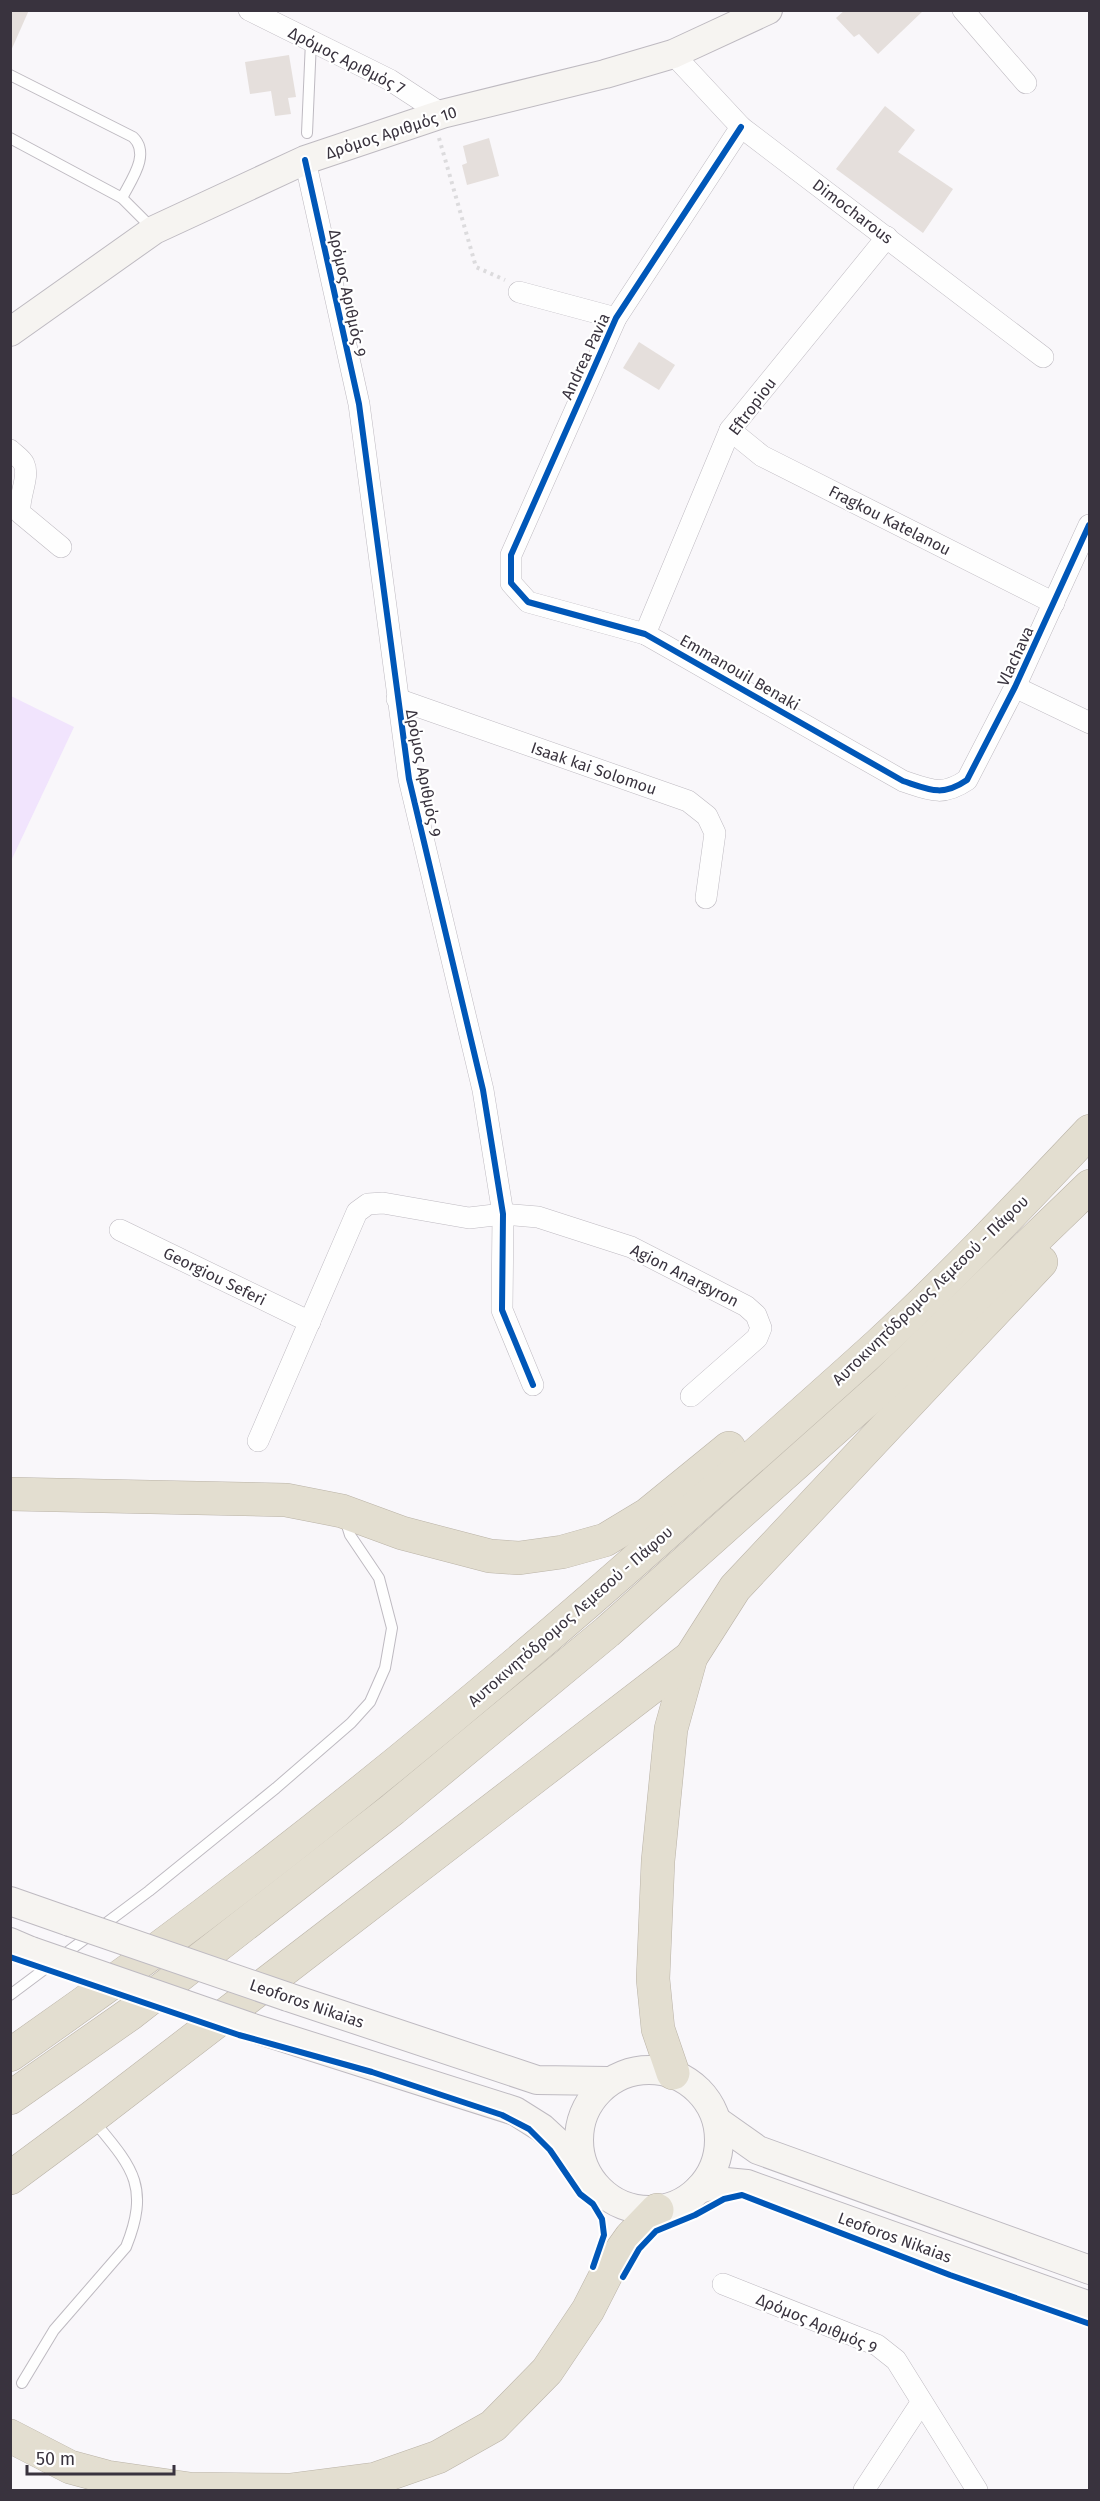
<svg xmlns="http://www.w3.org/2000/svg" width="1100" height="2501" font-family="'Fira Sans',sans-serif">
  <rect width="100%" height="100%" fill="#f9f7fa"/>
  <path fill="#f1e4fd" d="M11,696L74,727L11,861Z"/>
  <g fill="#e5dfdc">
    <path d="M10,10H29L10,53Z"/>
    <path d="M845,10H924L878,54L859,34L854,37L836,18Z"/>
    <path d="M289,55L296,97L288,98L291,114L275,116L271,91L250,94L245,62Z"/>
    <path d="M885,106L915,130L898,152L953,189L923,233L836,169Z"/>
    <path d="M489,138L499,176L467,185L462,165L467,163L463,146Z"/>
    <path d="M639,342L675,365L659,390L623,368Z"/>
  </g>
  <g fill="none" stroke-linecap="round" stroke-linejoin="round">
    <g stroke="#bebac1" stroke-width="12">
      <g id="lane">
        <path d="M10,75L133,137C151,154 131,180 122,198"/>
        <path d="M307,133L311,41"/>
        <path d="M10,138L122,198L154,230"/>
        <path d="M10,1995L149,1891L276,1788L351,1723L370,1702L385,1668L392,1628L379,1578L350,1535L345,1519"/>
        <path d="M22,2383L54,2330L126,2247C151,2185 131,2166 93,2120"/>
      </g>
    </g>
    <g stroke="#bebac1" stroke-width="22">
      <g id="street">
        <path d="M249,10L390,80L442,114"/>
        <path d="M963,10L1026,83"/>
        <path d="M673,54L741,127L1043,357"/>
        <path d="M741,127L616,318L511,555V583L528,602L645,634L903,781C930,790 942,797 967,780L1015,687L1089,525"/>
        <path d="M305,160L359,404L409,779L483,1090L503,1214L502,1310L533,1385"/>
        <path d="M519,292L616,318"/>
        <path d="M730,430L762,456L1054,603"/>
        <path d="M10,450C14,454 22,459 24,464C30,477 18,497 20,513L61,547"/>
        <path d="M645,634L730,430L887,237"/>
        <path d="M1015,687L1090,723"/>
        <path d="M397,699L688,801L707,816L715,833L706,898"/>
        <path d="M120,1230L310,1322"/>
        <path d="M258,1441L357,1212L368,1204L383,1203L469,1218L503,1214L538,1217L631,1247L746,1306L756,1315L761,1328L757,1338L691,1396"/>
        <path d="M723,2284L877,2345L896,2360L977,2490"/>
        <path d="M864,2490L921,2403"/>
      </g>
    </g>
    <g stroke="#bebac1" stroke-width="30">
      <g id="secondary">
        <path d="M10,332L154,230L305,160L442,114L605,74L673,54L768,10"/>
        <path d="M10,1901L70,1922"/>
        <path d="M10,1942L31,1951"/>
        <path d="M288,1997L537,2080L608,2081"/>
        <path d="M250,2027L515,2111L542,2128L581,2164"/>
        <circle cx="649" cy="2140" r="70"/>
        <path d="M717,2121L758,2150L1090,2270"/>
        <path d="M699,2189L726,2182L747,2184L1090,2306"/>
      </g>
    </g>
    <g stroke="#bab3a7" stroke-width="34">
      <g id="highway">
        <path d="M10,1494L286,1500L342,1511L402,1533L490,1556L519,1558L562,1552L605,1540L648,1514L729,1448"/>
        <path d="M10,2055C245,1892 468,1710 681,1520C747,1462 813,1404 878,1345C952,1277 1021,1204 1090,1131"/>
        <path d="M673,2073L658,2029L653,1979L658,1861L671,1729L691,1657L735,1588L1041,1262"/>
        <path d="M10,2098L130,2014L393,1809L607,1632L886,1383L1090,1186"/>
        <path d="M10,2178L91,2118L691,1657"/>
        <path d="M10,2436L70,2467L107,2477L190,2489L290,2490L375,2479L438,2457L493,2426L547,2371L588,2310L611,2265L631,2237L657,2210"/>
      </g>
    </g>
    <path stroke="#dcdbdd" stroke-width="4" stroke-dasharray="3 4.5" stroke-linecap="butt" d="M439,138L476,267L505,280"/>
    <use href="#lane" stroke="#fefefe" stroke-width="10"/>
    <use href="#street" stroke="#fefefe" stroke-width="21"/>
    <use href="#secondary" stroke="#f6f4f1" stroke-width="28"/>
    <use href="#highway" stroke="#e3ded0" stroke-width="33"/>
    <g stroke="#bebac1" stroke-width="30" stroke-linecap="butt">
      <g id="secondary-bridge">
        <path d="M70,1922L288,1997"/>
        <path d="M31,1951L250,2027"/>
      </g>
    </g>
    <use href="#secondary-bridge" stroke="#f6f4f1" stroke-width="28"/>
    <g stroke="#fff" stroke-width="10">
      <g id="cycleway">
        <path d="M741,127L616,318L511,555V583L528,602L645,634L903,781C930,790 942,797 967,780L1015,687L1089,525"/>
        <path d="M305,160L359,404L409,779L483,1090L503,1214L502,1310L533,1385"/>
        <path d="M10,1957L239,2035L372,2072L502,2115L529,2129L550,2150L580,2194L593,2204L602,2219L604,2235L593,2267"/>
        <path d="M623,2277L639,2249L656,2231L695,2215L724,2199L742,2195L950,2275L1090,2324"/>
      </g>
    </g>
    <use href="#cycleway" stroke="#0057b8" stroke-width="6"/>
  </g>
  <g text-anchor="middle" stroke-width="4.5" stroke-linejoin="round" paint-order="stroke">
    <g font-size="16" fill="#39333e" stroke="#fff">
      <text transform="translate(347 60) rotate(27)" y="6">Δρόμος Αριθμός 7</text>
      <text transform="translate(391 132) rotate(-18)" y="6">Δρόμος Αριθμός 10</text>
      <text transform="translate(853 211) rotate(37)" y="6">Dimocharous</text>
      <text transform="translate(348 293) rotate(78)" y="6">Δρόμος Αριθμός 9</text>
      <text transform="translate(585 356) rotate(-65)" y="6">Andrea Pavia</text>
      <text transform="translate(752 406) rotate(-53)" y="6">Eftropiou</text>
      <text transform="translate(890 520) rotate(27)" y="6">Fragkou Katelanou</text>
      <text transform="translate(1015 656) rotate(-65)" y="6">Vlachava</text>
      <text transform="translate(740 672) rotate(30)" y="6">Emmanouil Benaki</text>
      <text transform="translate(594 768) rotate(19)" y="6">Isaak kai Solomou</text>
      <text transform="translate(424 773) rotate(79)" y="6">Δρόμος Αριθμός 9</text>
      <text transform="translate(685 1275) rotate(27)" y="6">Agion Anargyron</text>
      <text transform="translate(215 1276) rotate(26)" y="6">Georgiou Seferi</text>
      <text transform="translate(930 1290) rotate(-44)" y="6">Αυτοκινητόδρομος Λεμεσού - Πάφου</text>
      <text transform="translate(570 1616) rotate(-41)" y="6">Αυτοκινητόδρομος Λεμεσού - Πάφου</text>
      <text transform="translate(307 2003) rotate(19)" y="6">Leoforos Nikaias</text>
      <text transform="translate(895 2237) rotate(20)" y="6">Leoforos Nikaias</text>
      <text transform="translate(817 2323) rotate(23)" y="6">Δρόμος Αριθμός 9</text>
    </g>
  </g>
  <rect width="1100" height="2501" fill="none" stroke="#39333e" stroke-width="24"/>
  <path d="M27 2465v9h147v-9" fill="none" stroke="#39333e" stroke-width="3"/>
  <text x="36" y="2465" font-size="18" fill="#39333e" stroke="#ffffff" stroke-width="4.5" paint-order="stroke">50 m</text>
</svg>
